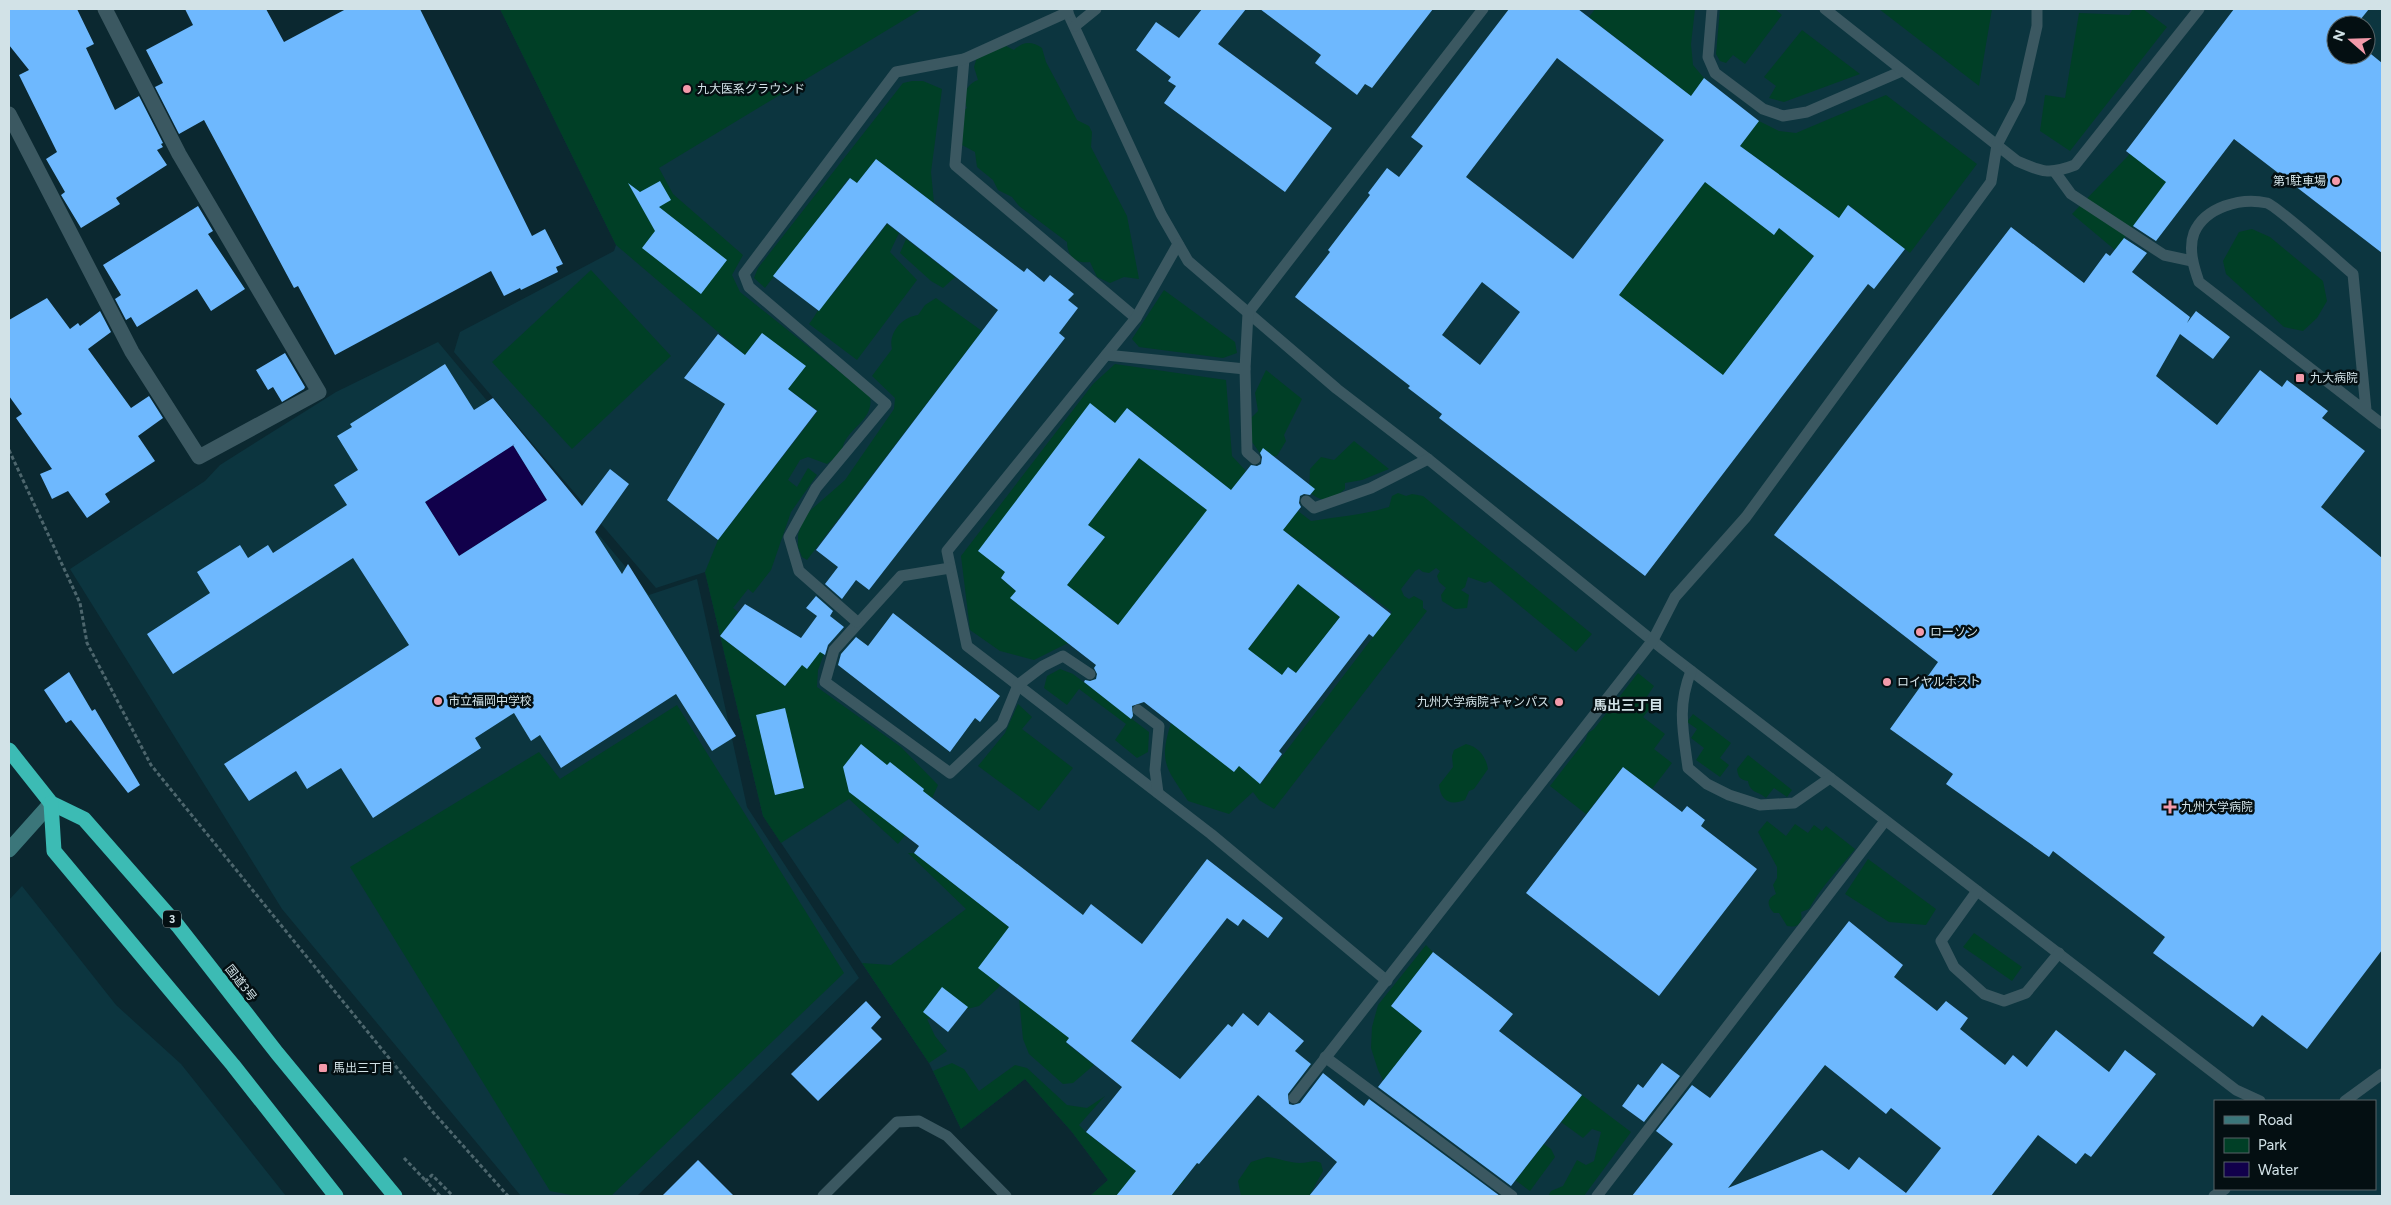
<svg xmlns="http://www.w3.org/2000/svg" width="2391" height="1205" font-family="Figtree,'Noto Sans JP',sans-serif">
  <rect width="100%" height="100%" fill="#0b2830"/>
  <g fill="#0c353f" fill-rule="evenodd">
    <path d="M500,9H2382V1196H1090L1108,1180L1072,1132L1025,1079L961,1129L929,1063L763,816L705,572L656,588L454,352L460,332L614,251L616,245ZM2336,25H2366V55H2336ZM2215,1101H2375V1189H2215Z"/>
    <path d="M438,342L649,595L697,579L747,807L859,978L637,1196H521L282,909L70,569L205,481L220,465L336,392Z"/>
    <path d="M22,886L116,1005L181,1064L286,1196H9V900Z"/>
  </g>
  <g fill="#003f26" fill-rule="evenodd">
    <path d="M500,9H922L659,168L673,194L743,255L732,275L740,292L870,396C874,419 853,425 844,443C842,448 843,451 839,454C836,459 831,460 827,464L808,457L800,460L788,480L797,487L808,468L817,475L791,512L771,570L753,593L748,589L733,608L738,612L720,636L785,686L836,621L818,670L817,687L901,747L938,785L929,805L898,844L849,799L781,843L763,816L705,572L718,540L818,411L788,389L805,366L762,333L745,355L616,245Z"/>
    <path d="M1595,9H1695L1691,44L1693,65L1704,78L1691,96L1589,17Z"/>
    <path d="M1720,9H1775L1782,15L1745,64L1733,55L1726,63L1720,61L1716,54Z"/>
    <path d="M1879,9H1992L1979,86Z"/>
    <path d="M2133,9H2143L2167,27L2070,151L2040,131L2045,95L2065,98L2079,13L2129,15Z"/>
    <path d="M1802,30L1860,74L1784,102L1769,98L1776,86L1764,77Z"/>
    <path d="M1000,43L1014,50C1023,41 1032,41 1042,48L1046,62L1077,120L1089,126L1092,132L1091,147L1127,216L1139,279L1124,277L1110,283L1097,277L1090,262C1076,264 1067,256 1067,242L1019,206L1012,197L998,190L993,180L977,167L975,152L962,145L964,110L967,108C961,97 966,84 978,80L974,67L977,57Z"/>
    <path d="M912,81H923L942,89L931,172L934,203L876,159L857,183L849,178L765,288L754,278L758,268L903,83Z"/>
    <path d="M1886,95L1977,164L1910,253L1849,205L1839,218L1740,146L1759,121L1779,131L1796,133Z"/>
    <path d="M2152,131L2186,157L2115,250L2072,214Z"/>
    <path d="M1710,176L1774,234L1779,228L1814,256L1723,375L1619,295Z"/>
    <path d="M887,224L899,233L890,252L917,280L857,360L809,324C817,314 821,302 832,295Z"/>
    <path d="M2252,229L2270,237L2323,281L2327,301L2317,318L2303,331L2284,327L2226,274L2223,261L2239,232Z"/>
    <path d="M906,239L955,277L943,288L931,281L900,253Z"/>
    <path d="M591,270L671,356L572,449L492,362Z"/>
    <path d="M1164,290L1235,342L1237,353L1223,358L1139,347L1132,339Z"/>
    <path d="M936,298L982,331L807,560L802,557L798,547V535L804,516L845,480L894,409L895,398L872,376L892,349C888,333 902,317 918,315L925,305Z"/>
    <path d="M1115,364L1226,380L1232,456L1246,471L1231,490L1127,408L1110,436L1001,578L1016,591L1011,598L1068,643L1034,660L1000,651L970,630L961,556L1093,384Z"/>
    <path d="M1266,370L1302,399L1284,435L1286,441L1277,456H1262L1252,442L1251,418L1258,411L1255,393Z"/>
    <path d="M1354,441L1389,469L1362,480L1345,483V489C1330,502 1325,504 1309,492L1310,469L1321,457L1334,460Z"/>
    <path d="M1139,458L1215,516L1191,530L1123,619L1124,629L1067,585L1104,538L1088,525Z"/>
    <path d="M1398,493L1406,496L1412,494L1423,496L1592,634L1576,652L1490,581L1485,583L1468,577L1465,587L1461,590L1469,595L1467,608L1455,609L1442,601L1441,595L1446,588L1439,582L1437,576L1440,571L1436,568L1429,573L1423,572L1419,569L1415,571L1401,589L1404,596L1409,599L1414,596L1423,601V608L1427,611L1274,809L1259,800L1253,792L1229,814L1188,801C1167,768 1158,764 1171,723L1239,766L1261,784L1392,612L1283,530L1298,511L1311,521C1337,517 1363,515 1389,507L1392,496Z"/>
    <path d="M1261,555L1340,617L1296,673L1288,667L1282,675L1265,662L1227,711L1173,670ZM1262,584L1285,602L1216,690L1194,672Z"/>
    <path d="M1060,669L1073,674L1149,732L1148,752L1137,758L1115,740L1126,724L1079,689L1067,705L1044,688L1047,676Z"/>
    <path d="M1638,673L1654,686L1646,698L1654,704L1643,717L1665,734L1654,749L1672,763L1652,789L1623,767L1586,814L1550,786L1585,741L1588,733L1594,729Z"/>
    <path d="M1018,704L1032,717L1022,729L1073,768L1039,811L978,766L1005,733Z"/>
    <path d="M677,705L844,973L611,1196H576L550,1191L350,867L539,752L560,779Z"/>
    <path d="M1693,714L1731,743L1720,758L1729,765L1720,777L1696,760L1704,748L1691,738L1697,729L1687,722Z"/>
    <path d="M1466,744C1479,747 1486,757 1488,769L1474,789L1469,791L1465,800C1450,806 1441,801 1439,785L1453,767L1452,756L1454,750Z"/>
    <path d="M1748,755L1792,790L1787,797L1774,788L1766,798C1758,791 1750,793 1748,781C1740,780 1738,777 1737,769Z"/>
    <path d="M1767,821L1786,836L1795,824L1808,833L1814,825L1822,831L1826,826L1855,849C1840,868 1820,888 1809,909L1801,912C1803,923 1798,928 1787,926L1779,913H1774C1767,906 1766,899 1776,894L1773,885L1777,878V867L1758,832Z"/>
    <path d="M908,853H914L1031,944L998,988L979,1006L927,1019L935,1036L947,1051L929,1063L862,963L891,965L966,909Z"/>
    <path d="M1868,859L1936,909L1926,925L1889,922L1845,894Z"/>
    <path d="M1974,933L2022,967L2012,981L1963,947Z"/>
    <path d="M1426,945L1433,952L1391,1006L1422,1031L1389,1073L1519,1176L1537,1153L1538,1140L1551,1149L1555,1157L1530,1191L1434,1121L1383,1080L1378,1070L1371,1048L1372,1027L1378,1005Z"/>
    <path d="M1019,999L1078,1026L1066,1043L1094,1065L1073,1083L1063,1084L1029,1054L1023,1039Z"/>
    <path d="M952,1063L964,1069L979,1091L1015,1065L1027,1068L1067,1105L1087,1108L1105,1096L1079,1125L1086,1132L1116,1156L1131,1136L1185,1180L1171,1196H1090L1108,1180L1072,1132L1025,1079L961,1129L933,1071Z"/>
    <path d="M1582,1095L1631,1132L1584,1196H1548L1551,1191L1563,1186L1577,1160L1586,1165L1594,1161L1601,1132L1592,1129L1583,1138L1561,1122Z"/>
    <path d="M1267,1157C1278,1158 1289,1163 1300,1163C1308,1163 1314,1159 1321,1163L1323,1171L1309,1196H1241L1238,1181L1251,1162Z"/>
  </g>
  <path fill="#11004b" d="M513,445L547,500L459,556L425,502Z"/>
  <g fill="#6eb8fe" fill-rule="evenodd">
    <path d="M9,9H77L94,44L86,48L115,110L139,96L163,143L161,144L163,147L157,150L167,165L116,198L120,204L81,228L61,195L65,192L46,159L57,152L19,75L29,70L9,45Z"/>
    <path d="M185,9H266L284,42L346,9H420L532,236L545,229L563,264L556,267L558,272L521,290L520,288L504,296L491,271L335,355L298,286L294,288L204,120L179,134L155,87L163,83L146,50L193,25Z"/>
    <path d="M1202,9H1246L1218,44L1332,128L1285,192L1164,103L1176,86L1168,81L1171,77L1136,50L1156,22L1179,38Z"/>
    <path d="M1260,9H1433L1372,88L1365,84L1357,95L1315,63L1321,55Z"/>
    <path d="M1509,9H1578L1691,96L1704,78L1759,121L1740,146L1839,218L1848,205L1905,249L1874,289L1868,284L1645,576L1439,418L1442,414L1408,388L1410,386L1295,297L1330,252L1328,250L1370,195L1368,193L1387,168L1399,177L1423,146L1411,137ZM1557,58L1664,140L1573,259L1466,177ZM1705,182L1774,235L1779,228L1814,256L1723,375L1619,295ZM1482,282L1520,312L1480,365L1442,335Z"/>
    <path d="M2234,9H2369L2356,25H2336V55H2366V50L2382,63V253L2234,139L2156,241L2133,226L2166,182L2126,151Z"/>
    <path d="M876,159L1024,272L1027,268L1044,282L1050,275L1074,294L1068,300L1078,308L1059,333L1065,338L869,590L856,580L842,599L825,584L838,567L816,550L998,310L887,223L819,311L773,276L850,178L857,183Z"/>
    <path d="M660,181L671,200L659,207L727,260L701,294L642,248L655,231L628,183L640,192Z"/>
    <path d="M198,206L213,231L208,234L245,289L211,311L197,289L137,327L131,317L126,320L115,299L121,295L103,265Z"/>
    <path d="M2011,227L2084,283L2106,253L2110,256L2124,238L2147,253L2132,272L2190,317L2187,323L2196,311L2230,337L2213,359L2180,334L2156,376L2217,425L2260,370L2282,387L2287,380L2328,411L2322,418L2365,451L2321,507L2382,558V950L2307,1049L2262,1015L2253,1027L2153,953L2165,937L2053,851L2049,857L1946,784L1953,774L1890,729L1938,662L1774,535Z"/>
    <path d="M47,298L70,329L78,323L80,326L100,311L111,332L88,349L131,408L149,396L163,418L138,436L155,461L105,494L110,502L87,518L68,491L52,499L40,474L52,469L16,418L22,414L9,396V320Z"/>
    <path d="M762,333L806,366L788,389L817,411L718,540L667,500L725,404L684,378L718,334L745,355Z"/>
    <path d="M285,353L305,387L304,389L282,402L273,387L268,390L256,370Z"/>
    <path d="M445,364L474,410L493,398L582,506L610,469L629,484L595,532L622,574L628,564L736,736L712,751L676,694L561,768L540,735L531,741L514,713L475,738L481,748L373,818L341,768L307,789L296,771L249,801L224,764L409,645L353,558L173,674L147,634L210,593L197,572L240,545L248,558L268,545L273,553L347,505L334,485L358,470L337,436L352,427L350,424ZM515,444L513,445L547,500L459,556L425,502Z"/>
    <path d="M1090,403L1115,423L1127,408L1231,490L1251,465L1257,466L1261,464L1262,457L1260,453L1263,448L1315,489L1310,495L1304,494L1300,496L1299,503L1301,507L1283,530L1391,614L1373,637L1369,634L1279,751L1282,754L1260,784L1239,766L1234,772L1144,702L1132,706L1133,716L1131,719L1084,682L1085,680L1090,681L1096,679L1097,674L1094,668L1096,665L1010,598L1016,591L1001,578L1005,572L978,551ZM1139,458L1207,510L1118,625L1067,585L1105,537L1088,525ZM1298,584L1340,617L1296,673L1288,667L1282,675L1248,649Z"/>
    <path d="M816,596L833,611L830,616L844,627L828,645L825,655L820,652L807,669L802,665L785,686L720,636L745,604L801,638L817,616L806,608Z"/>
    <path d="M893,613L1000,696L980,722L975,718L950,752L838,665L841,654L856,637L868,646Z"/>
    <path d="M69,672L92,711L95,709L140,785L128,793L71,720L66,723L44,690Z"/>
    <path d="M785,708L804,788L775,795L756,715Z"/>
    <path d="M861,744L887,765L890,762L924,789L923,791L1083,915L1091,904L1142,944L1207,859L1283,918L1268,938L1243,919L1238,926L1227,918L1131,1041L1180,1079L1228,1024L1232,1027L1243,1013L1258,1026L1269,1012L1304,1041L1295,1051L1311,1064L1288,1094L1289,1104L1293,1105L1300,1103L1323,1073L1364,1106L1369,1099L1500,1196H1309L1337,1162L1258,1095L1199,1164L1197,1163L1171,1196H1116L1136,1171L1086,1132L1122,1087L1066,1042L1069,1038L978,968L1009,927L914,853L919,846L849,792L843,767Z"/>
    <path d="M1623,767L1682,812L1687,806L1705,820L1701,826L1757,869L1659,996L1526,893Z"/>
    <path d="M1849,921L1903,965L1894,977L1937,1011L1946,1001L1968,1018L1960,1029L2005,1065L2013,1055L2027,1067L2056,1030L2109,1072L2125,1050L2156,1074L2091,1157L2085,1153L2076,1164L2038,1135L1991,1196H1632L1673,1144L1656,1131L1692,1085L1710,1098ZM1825,1065L1886,1114L1891,1108L1941,1148L1906,1193L1859,1157L1849,1170L1822,1150L1728,1188Z"/>
    <path d="M1433,952L1513,1014L1499,1031L1582,1095L1511,1186L1378,1087L1422,1031L1391,1006Z"/>
    <path d="M942,987L968,1007L948,1032L923,1012Z"/>
    <path d="M866,1001L881,1017L871,1028L882,1039L818,1101L791,1074Z"/>
    <path d="M1662,1063L1680,1076L1644,1122L1622,1106L1638,1084L1643,1088Z"/>
    <path d="M698,1160L734,1196H662Z"/>
  </g>
  <g fill="none" stroke-linecap="round" stroke-linejoin="round">
    <g stroke="#4d666d" stroke-width="3" stroke-dasharray="4 2.5" stroke-linecap="butt">
      <path d="M9,450L80,603L87,643L151,765L432,1111L508,1196"/>
      <path d="M404,1158L426,1181"/>
      <path d="M440,1196L426,1181L432,1175L453,1196"/>
    </g>
    <g stroke="#3b5861" stroke-width="11">
      <path d="M1066,9L1161,214L1188,261L1337,389L1428,459L1664,650L2236,1090L2260,1101"/>
      <path d="M1712,9L1708,57L1715,73L1763,109L1783,116L1807,112L1902,71"/>
      <path d="M1825,9L2017,161C2042,172 2049,175 2075,165L2199,9"/>
      <path d="M1075,26L1096,9"/>
      <path d="M964,59L955,165L1136,318"/>
      <path d="M2055,172L2071,194L2164,255L2192,261"/>
      <path d="M1178,244L1136,318L947,551L967,646L1211,834L1387,981"/>
      <path d="M1106,355L1245,369"/>
      <path d="M2366,410L2353,274C2340,263 2277,206 2267,203C2241,197 2205,207 2194,233C2188,249 2194,268 2199,282L2382,424"/>
      <path d="M1255,459L1247,452L1245,369L1248,313L1483,9"/>
      <path d="M1306,501L1314,508L1371,488L1428,459"/>
      <path d="M950,568L901,576L834,650L825,682L950,773L1002,724L1018,685L1043,666L1063,656L1090,674"/>
      <path d="M857,622L799,571L789,537L816,488L886,404L749,287L744,274L896,72L964,59L1068,12"/>
      <path d="M1691,671C1677,707 1683,731 1688,768L1707,784L1729,795L1760,805L1794,803L1830,778"/>
      <path d="M1138,710L1159,726L1155,770L1158,793"/>
      <path d="M1977,891L1941,941L1954,967L1984,994L2004,1001L2026,993L2059,953"/>
      <path d="M1325,1057L1512,1196"/>
      <path d="M1294,1098L1653,640L1675,597L1746,517L1991,182L1997,145L2020,101L2037,26V9"/>
      <path d="M2345,1101L2382,1074"/>
      <path d="M823,1196L897,1122L919,1121L947,1136L1006,1196"/>
      <path d="M1597,1196L1885,821"/>
      <path d="M2214,1196L2225,1189"/>
    </g>
    <path stroke="#3b5861" stroke-width="15" d="M9,114L132,352L199,457L319,392L179,154L105,9"/>
    <path stroke="#3b767a" stroke-width="15" d="M9,850L51,803"/>
    <g stroke="#3cbbb4" stroke-width="15">
      <path d="M9,750L51,803L84,819L178,926L277,1053L395,1196"/>
      <path d="M51,803L54,851L233,1065L336,1196"/>
    </g>
  </g>
  <g fill="#f39aaa" stroke="#040f12" stroke-width="2">
    <circle cx="687" cy="89" r="5"/>
    <circle cx="2336" cy="181" r="5"/>
    <rect x="2295" y="373" width="10" height="10" rx="2.5"/>
    <circle cx="1920" cy="632" r="5"/>
    <circle cx="1887" cy="682" r="5"/>
    <circle cx="438" cy="701" r="5"/>
    <circle cx="1559" cy="702" r="5"/>
    <path d="M2167.5 799.5h5v5h5v5h-5v5h-5v-5h-5v-5h5z"/>
    <rect x="318" y="1063" width="10" height="10" rx="2.5"/>
  </g>
  <g text-anchor="middle" stroke-width="5" stroke-linejoin="round" paint-order="stroke">
    <rect fill="#040f12" stroke="#94a3a7" stroke-width="1" x="163" y="910.5" width="18" height="17" rx="4"/>
    <g font-size="11" font-weight="bold" fill="#d2e2e7">
      <text x="172" y="923">3</text>
    </g>
    <g font-size="12" fill="#d2e2e7" stroke="#040f12" text-anchor="start">
      <text x="697" y="93">九大医系グラウンド</text>
      <text x="2326" y="185" text-anchor="end">第1駐車場</text>
      <text x="2310" y="382">九大病院</text>
      <text x="1930" y="636">ローソン</text>
      <text x="1897" y="686">ロイヤルホスト</text>
      <text x="448" y="705">市立福岡中学校</text>
      <text x="1549" y="706" text-anchor="end">九州大学病院キャンパス</text>
      <text x="2181" y="811">九州大学病院</text>
      <text x="333" y="1072">馬出三丁目</text>
    </g>
    <g font-size="12" fill="#d2e2e7" stroke="#040f12">
      <text transform="translate(241 983) rotate(52)" y="4">国道3号</text>
    </g>
    <g font-size="14" font-weight="bold" fill="#d2e2e7" stroke="#040f12">
      <text x="1628" y="710">馬出三丁目</text>
    </g>
  </g>
  <rect width="2391" height="1205" fill="none" stroke="#d2e2e7" stroke-width="20"/>
  <rect x="2214" y="1100" width="162" height="90" fill="#040f12" stroke="#566367"/>
  <rect x="2224" y="1116" width="25" height="8" fill="#3b767a" stroke="#566367"/>
  <text x="2258" y="1125" font-size="15" fill="#d2e2e7">Road</text>
  <rect x="2224" y="1138" width="25" height="15" fill="#003f26" stroke="#566367"/>
  <text x="2258" y="1150" font-size="15" fill="#d2e2e7">Park</text>
  <rect x="2224" y="1162" width="25" height="15" fill="#11004b" stroke="#566367"/>
  <text x="2258" y="1175" font-size="15" fill="#d2e2e7">Water</text>
  <g transform="translate(2351 40) rotate(290)"><circle r="24" fill="#040f12" stroke="#566367"/>
  <path d="M0-4L9 19L0 12L-9 19Z" fill="#f39aaa"/>
  <text y="-8" font-size="14" font-weight="bold" text-anchor="middle" fill="#d2e2e7">N</text>
  </g>
</svg>
